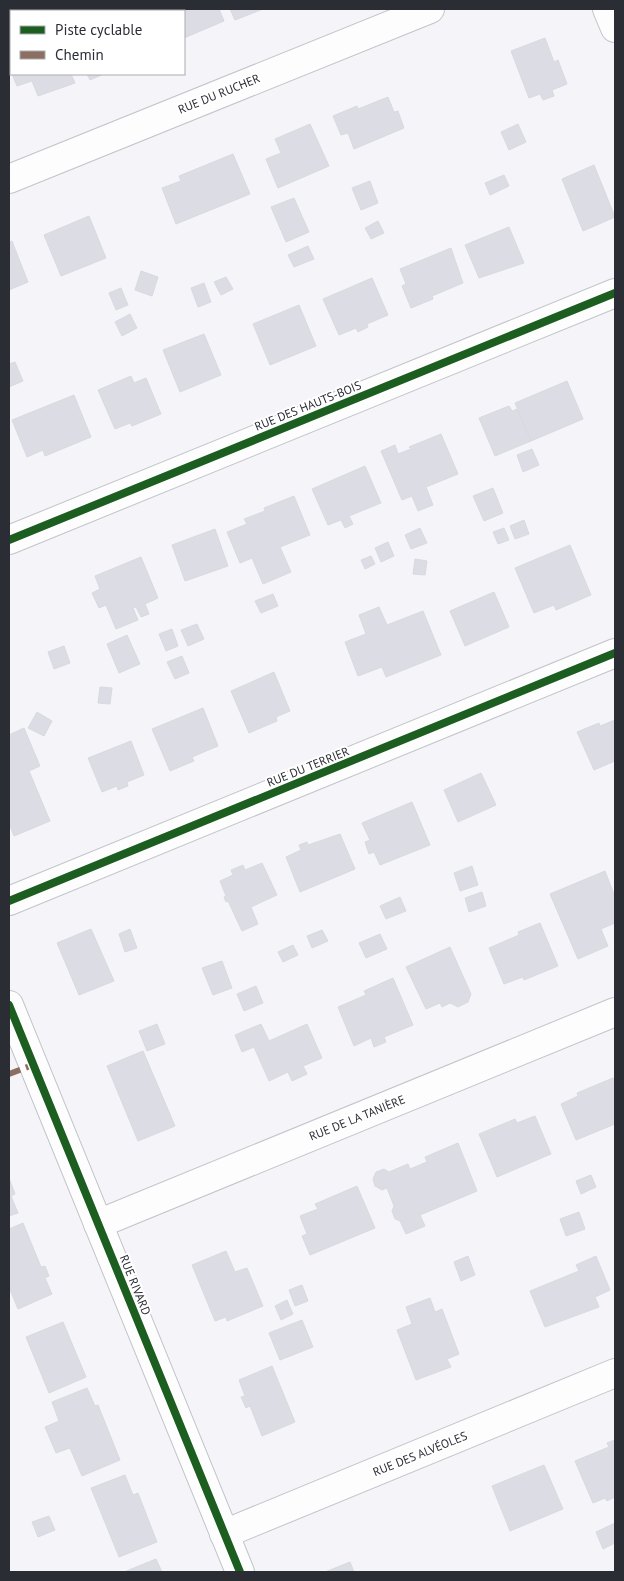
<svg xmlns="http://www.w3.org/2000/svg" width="624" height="1581" font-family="'PT Sans',sans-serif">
  <rect width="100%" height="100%" fill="#f4f4f9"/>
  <g fill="#dcdde4" stroke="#d8dae0">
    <path d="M144,9H219L224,21L184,38V11H145Z"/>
    <path d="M230,9H263L235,20Z"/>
    <path d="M545,38L554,62L558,60L567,84L552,90L554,96L543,100L540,94L529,98L511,51Z"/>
    <path d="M12,74H71L75,83L38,96L32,81L17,86Z"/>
    <path d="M87,74H104L90,80Z"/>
    <path d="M388,97L394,112L398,111L404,128L354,149L348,133L341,135L333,116L357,106L358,109Z"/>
    <path d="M310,124L329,166L278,188L266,159L281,153L275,139Z"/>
    <path d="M518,124L526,142L509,150L501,132Z"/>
    <path d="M233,154L250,194L176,224L162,188L181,181L179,176Z"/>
    <path d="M594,165L615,217L583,231L562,179Z"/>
    <path d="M504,175L509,186L490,195L485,183Z"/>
    <path d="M370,181L378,203L361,210L352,188Z"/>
    <path d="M294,198L309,232L286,242L271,207Z"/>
    <path d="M89,216L106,258L61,276L44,235Z"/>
    <path d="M378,221L384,233L371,239L365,228Z"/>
    <path d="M509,227L524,263L479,278L465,245Z"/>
    <path d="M12,241L28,282L9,290V243Z"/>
    <path d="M308,246L314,259L294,267L288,255Z"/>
    <path d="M451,248L463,283L432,296L433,299L411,308L402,286L406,284L400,269Z"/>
    <path d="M141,271L158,277L152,296L135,290Z"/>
    <path d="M226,277L233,289L221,295L214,282Z"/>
    <path d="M372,278L388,315L367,324L368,327L358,332L356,328L339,335L323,299Z"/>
    <path d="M204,283L211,302L198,307L191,288Z"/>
    <path d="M121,288L128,305L116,310L109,293Z"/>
    <path d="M299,305L316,346L270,365L253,324Z"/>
    <path d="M130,314L137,328L122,336L115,322Z"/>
    <path d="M204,334L221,375L180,392L163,350Z"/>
    <path d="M15,362L23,381L9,387V364Z"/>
    <path d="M131,376L134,383L146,378L161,414L132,426L130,423L115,429L98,390Z"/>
    <path d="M567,381L583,419L531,441L515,403Z"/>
    <path d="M74,395L91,437L45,456L43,450L27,457L12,420Z"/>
    <path d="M509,406L512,411L517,409L531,441L495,456L479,418Z"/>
    <path d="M441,434L458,474L426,487L433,505L418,511L412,496L402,500L381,451L395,445L398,454L411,449L409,447Z"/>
    <path d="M532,449L539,465L523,472L517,455Z"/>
    <path d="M365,466L381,503L349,516L353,524L345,528L341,520L328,525L312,489Z"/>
    <path d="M493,488L503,513L484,521L473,496Z"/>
    <path d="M294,496L310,535L280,547L291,572L263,584L252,558L240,563L227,532L247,524L244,519L265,511L264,508Z"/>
    <path d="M524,520L529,534L515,539L510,526Z"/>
    <path d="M420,528L427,543L411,549L405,535Z"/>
    <path d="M504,528L509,540L498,544L493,532Z"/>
    <path d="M215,529L228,566L185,581L172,545Z"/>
    <path d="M388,542L394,556L381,562L375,548Z"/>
    <path d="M570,545L591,595L556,610L554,605L534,613L515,568Z"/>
    <path d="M371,556L375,564L365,569L361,560Z"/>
    <path d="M141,557L158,598L145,604L149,614L141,617L136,607L133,608L138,620L116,629L106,605L99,608L92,593L100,589L95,576Z"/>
    <path d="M415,559L427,561L425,575L413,574Z"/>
    <path d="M494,592L509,627L465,646L450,611Z"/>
    <path d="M273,594L278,606L261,613L255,601Z"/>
    <path d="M379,607L387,625L423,611L441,655L386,677L382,667L358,676L345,642L366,634L359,615Z"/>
    <path d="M197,624L204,639L188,646L181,630Z"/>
    <path d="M172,629L178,646L166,651L159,634Z"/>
    <path d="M127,635L140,664L119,673L107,644Z"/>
    <path d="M64,646L70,663L54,669L48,652Z"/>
    <path d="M182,656L189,673L175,679L167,662Z"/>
    <path d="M274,672L290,711L276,717L277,721L249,733L231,691Z"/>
    <path d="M100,687L112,688L110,704L98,703Z"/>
    <path d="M203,708L218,746L192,757L194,761L170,771L152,729Z"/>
    <path d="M37,712L52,721L44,736L28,728Z"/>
    <path d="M615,720V761L594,770L577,732L599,723L600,726Z"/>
    <path d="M24,728L40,766L29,771L50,821L14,836L9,823V735Z"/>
    <path d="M131,741L144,775L127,782L128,786L118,790L117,786L102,792L88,758Z"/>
    <path d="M481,773L496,805L458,822L444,790Z"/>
    <path d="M412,802L430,845L380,865L374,852L369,854L365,842L370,840L362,823Z"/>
    <path d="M340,834L355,869L300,892L286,857L301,850L299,845L307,842L308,845Z"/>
    <path d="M262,863L277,895L251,907L258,924L242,931L228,901L226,902L224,897L226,896L220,881L233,875L231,870L243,865L245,870Z"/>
    <path d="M472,866L478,885L460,891L454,873Z"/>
    <path d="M605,871L615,897V923L601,929L608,946L578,959L550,894Z"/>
    <path d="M482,892L486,906L469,912L465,898Z"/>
    <path d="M400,897L406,911L386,919L380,906Z"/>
    <path d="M540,923L558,966L524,980L523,977L504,984L489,948L519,935L518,932Z"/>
    <path d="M91,929L114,981L79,995L57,943Z"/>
    <path d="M130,929L137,948L125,952L119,934Z"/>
    <path d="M322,930L328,941L312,948L307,936Z"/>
    <path d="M380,934L387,949L366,958L359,943Z"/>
    <path d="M293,945L298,955L283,962L278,952Z"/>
    <path d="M450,947L471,994L468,1002L458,1007L450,1003L442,1007L440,1003L426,1009L406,967Z"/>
    <path d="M222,961L232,988L213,995L202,968Z"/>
    <path d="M393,978L413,1025L384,1037L386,1042L374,1047L371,1038L354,1046L338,1007L366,995L364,991Z"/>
    <path d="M256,986L263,1003L244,1011L237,994Z"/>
    <path d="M157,1024L165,1044L147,1051L139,1031Z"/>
    <path d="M261,1024L269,1041L307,1024L322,1058L303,1066L307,1074L292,1081L288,1072L269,1081L254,1047L242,1052L235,1035Z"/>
    <path d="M143,1051L175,1126L138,1141L107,1066Z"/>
    <path d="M613,1078L615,1085V1124L576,1140L561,1104L578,1096L577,1093Z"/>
    <path d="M535,1116L551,1154L497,1177L479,1134L515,1119L517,1123Z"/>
    <path d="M458,1143L477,1191L420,1215L425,1226L406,1234L400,1221L395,1219L392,1211L394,1206L387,1188L382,1190L375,1186L373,1179L376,1172L384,1169L389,1172L408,1164L410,1169L427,1162L425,1157Z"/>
    <path d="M591,1175L596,1187L581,1194L576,1181Z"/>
    <path d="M9,1178L15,1194L11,1196L18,1213L9,1216Z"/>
    <path d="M357,1186L375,1228L310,1255L302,1236L307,1234L300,1216L318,1209L315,1204Z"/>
    <path d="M579,1212L585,1229L566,1236L560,1219Z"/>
    <path d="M23,1223L41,1267L45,1266L49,1276L45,1278L52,1294L18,1309L9,1287V1229Z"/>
    <path d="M226,1251L235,1272L247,1268L263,1306L227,1321L226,1317L215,1321L192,1265Z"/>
    <path d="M468,1256L475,1275L461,1281L454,1262Z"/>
    <path d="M596,1256L610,1290L595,1297L599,1307L545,1327L530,1291L579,1271L576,1265Z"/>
    <path d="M302,1285L308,1301L295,1306L289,1290Z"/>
    <path d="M430,1298L435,1312L442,1309L459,1354L447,1359L451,1367L416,1380L397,1330L412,1324L406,1307Z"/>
    <path d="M287,1300L293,1314L281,1320L275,1306Z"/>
    <path d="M302,1320L313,1347L280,1360L269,1333Z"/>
    <path d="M63,1322L86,1377L49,1393L26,1337Z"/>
    <path d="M272,1366L295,1422L262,1436L250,1406L246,1408L241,1397L245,1396L239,1380Z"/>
    <path d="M87,1388L95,1406L98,1405L120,1460L82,1476L70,1448L56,1453L45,1427L59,1421L52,1402Z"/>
    <path d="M615,1440V1497L607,1501L605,1498L593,1503L575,1461L609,1447L607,1443Z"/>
    <path d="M544,1465L563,1509L510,1531L492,1486Z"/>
    <path d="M125,1475L133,1495L138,1493L157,1542L119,1557L91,1488Z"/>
    <path d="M49,1516L55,1530L38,1537L32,1522Z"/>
    <path d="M615,1523V1543L603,1549L596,1532Z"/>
    <path d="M156,1559L162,1572H124Z"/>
    <path d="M350,1562L354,1572H325Z"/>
  </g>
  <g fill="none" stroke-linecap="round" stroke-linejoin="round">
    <g stroke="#c2c4ca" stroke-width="30">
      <g id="minor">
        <path d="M607,9L615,28"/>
        <path d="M9,179L430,9"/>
        <path d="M9,540L615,293"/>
        <path d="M9,901L615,653"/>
        <path d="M9,1005L240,1572"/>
        <path d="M98,1224L615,1012"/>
        <path d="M224,1534L615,1373"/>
      </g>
    </g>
    <use href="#minor" stroke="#fdfdfe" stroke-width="28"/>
    <path stroke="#8d6e63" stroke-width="6" stroke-dasharray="12 6" stroke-linecap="butt" d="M9,1074L33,1065"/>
    <g stroke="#fff" stroke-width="11">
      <g id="cycleway">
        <path d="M9,540L615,293"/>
        <path d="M9,901L615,653"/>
        <path d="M9,1005L240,1572"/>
      </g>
    </g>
    <use href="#cycleway" stroke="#1b5e20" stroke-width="8"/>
  </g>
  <g text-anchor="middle" stroke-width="4" stroke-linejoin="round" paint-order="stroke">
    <g font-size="12" fill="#2b2d35" stroke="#fff">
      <text transform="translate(219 94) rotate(-22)" y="4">RUE DU RUCHER</text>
      <text transform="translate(308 406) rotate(-22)" y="4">RUE DES HAUTS-BOIS</text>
      <text transform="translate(308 767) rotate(-22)" y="4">RUE DU TERRIER</text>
      <text transform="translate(357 1118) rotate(-22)" y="4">RUE DE LA TANIÈRE</text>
      <text transform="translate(135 1285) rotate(68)" y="4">RUE RIVARD</text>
      <text transform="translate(420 1454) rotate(-22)" y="4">RUE DES ALVÉOLES</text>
    </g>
  </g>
  <rect width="624" height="1581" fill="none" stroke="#2b2d35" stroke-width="20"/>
  <rect x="10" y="10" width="175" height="65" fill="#ffffff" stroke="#aaabae"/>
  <rect x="20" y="26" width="25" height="8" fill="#1b5e20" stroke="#aaabae"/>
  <text x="55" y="35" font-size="15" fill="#2b2d35">Piste cyclable</text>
  <rect x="20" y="51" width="25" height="8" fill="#8d6e63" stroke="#aaabae"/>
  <text x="55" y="60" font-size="15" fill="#2b2d35">Chemin</text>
</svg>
